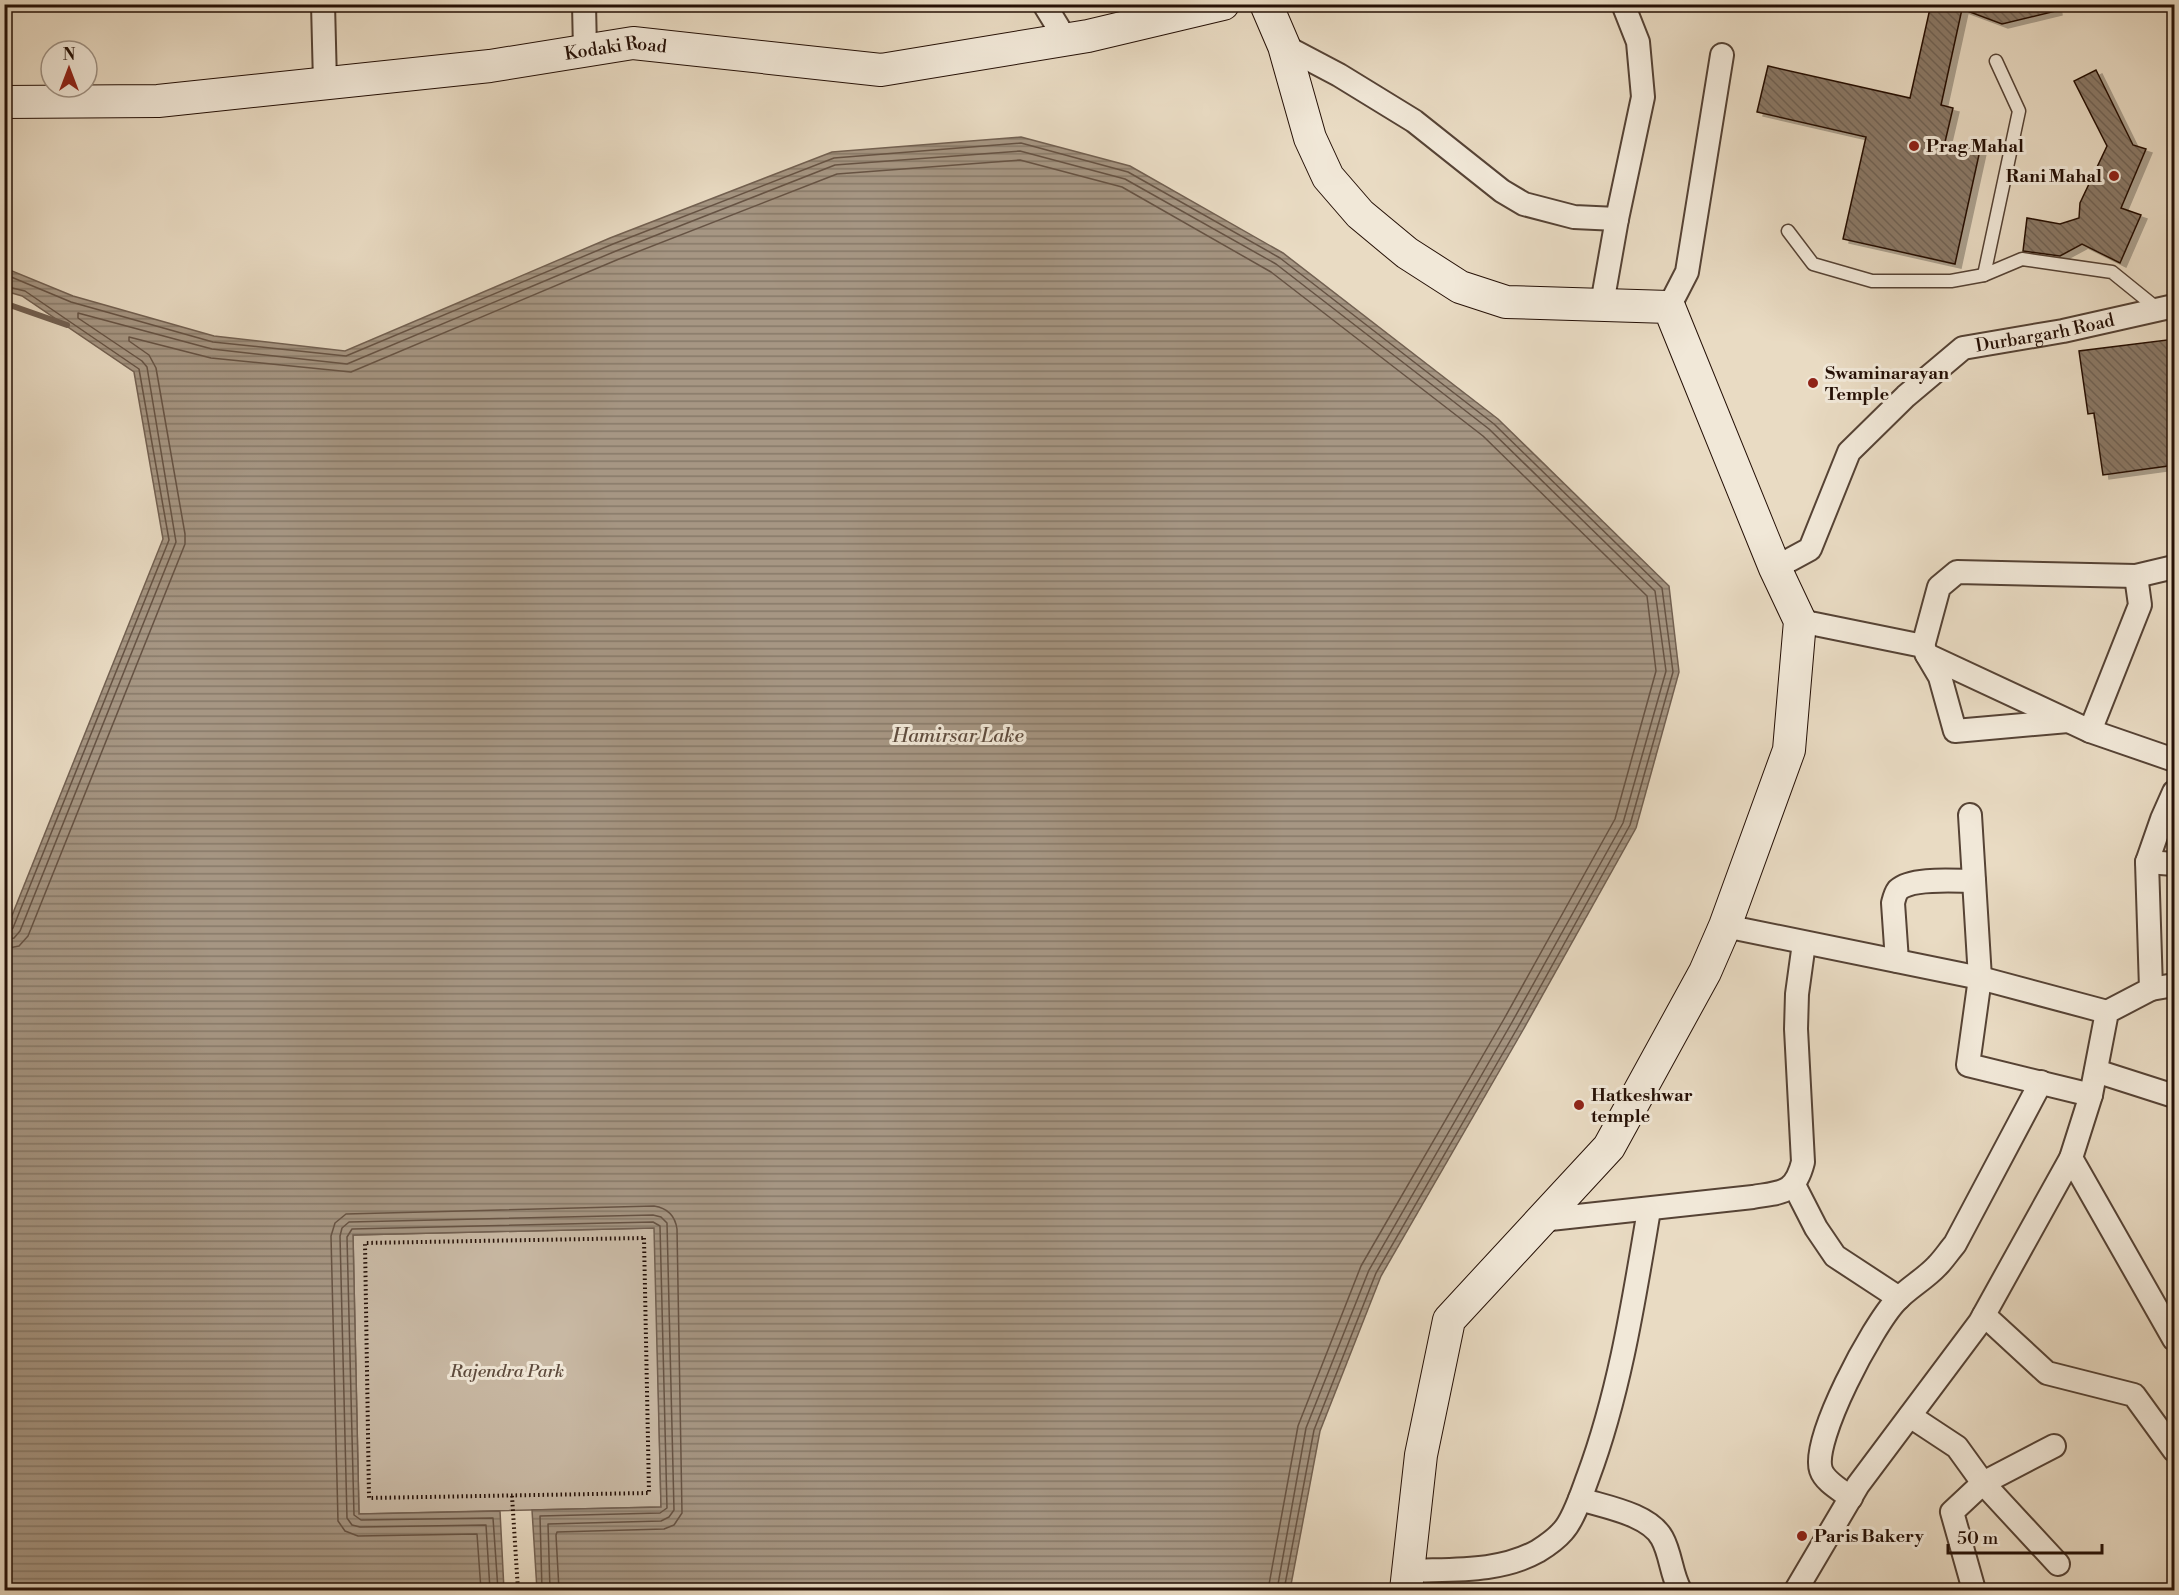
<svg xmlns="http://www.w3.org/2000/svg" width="2179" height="1595" font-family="'Libre Bodoni',serif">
  <defs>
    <pattern id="water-rules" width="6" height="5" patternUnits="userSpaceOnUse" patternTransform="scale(1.5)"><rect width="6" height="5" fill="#a69683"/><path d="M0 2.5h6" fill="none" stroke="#877969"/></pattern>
    <pattern id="building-back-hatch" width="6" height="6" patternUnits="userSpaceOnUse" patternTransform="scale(1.5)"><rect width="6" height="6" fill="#8b7a68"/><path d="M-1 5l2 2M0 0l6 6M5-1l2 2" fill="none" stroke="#716354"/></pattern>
    <filter id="shadow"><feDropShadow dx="6" dy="4" stdDeviation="0" flood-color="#0004"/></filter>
  </defs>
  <rect width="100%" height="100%" fill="#e9dbc3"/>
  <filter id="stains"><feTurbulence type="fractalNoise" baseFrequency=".00333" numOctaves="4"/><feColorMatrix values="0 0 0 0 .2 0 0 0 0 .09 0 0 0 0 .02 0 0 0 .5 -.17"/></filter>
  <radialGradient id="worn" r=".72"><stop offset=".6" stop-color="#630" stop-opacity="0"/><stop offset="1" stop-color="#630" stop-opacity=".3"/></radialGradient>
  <path fill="#c8b8a3" stroke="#766454" stroke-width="1.5" d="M655,1228L661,1507L359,1514L353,1235Z"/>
  <path fill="url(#water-rules)" stroke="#726051" stroke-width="1.5" d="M1021,137L1130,166L1283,253L1498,419L1669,586L1679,672L1636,828L1523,1030L1381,1276L1320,1431L1290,1590H537L532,1510L661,1507L654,1228L353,1235L359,1514L500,1511L504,1590H5V933L163,539L134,372L22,296L5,291V268L73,296L214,336L345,351L610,238L832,152Z"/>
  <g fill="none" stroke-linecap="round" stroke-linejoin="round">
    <g stroke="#665344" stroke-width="1.5">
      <path d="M4,274L71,302L213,342L346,356L613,244L834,158L1021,143L1128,172L1280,258L1494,424L1662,588L1673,672L1630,825L1518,1027L1376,1273L1314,1430L1284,1590"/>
      <path d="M4,286L25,291L139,369L169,540L13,928L9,932L4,933"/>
      <path d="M4,940L14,938L20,931L176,542L147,367L142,361L78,318V313L212,349L347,364L616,251L835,165L1020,151L1125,179L1276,264L1489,429L1655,591L1666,671L1623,823L1511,1024L1369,1270L1306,1428L1277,1590"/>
      <path d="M4,949L19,946L28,936L185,544V534L156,368L149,355L129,341V337L211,358L351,372L619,259L837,174L1020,160L1122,187L1271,272L1483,436L1647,596L1656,671L1615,819L1504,1019L1361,1266L1298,1426L1268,1590"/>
      <path d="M481,1590L477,1534L358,1536L345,1531L338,1521L331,1236L335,1223L346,1214L654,1206C667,1208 675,1215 677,1229L682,1513L674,1525L664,1529L557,1532L556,1535L559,1590"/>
      <path d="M490,1590L486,1525L360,1527L352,1525L347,1518L340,1236L342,1228L349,1222L653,1215L661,1217L667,1223L674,1510L669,1517L661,1521L548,1524L550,1590"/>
      <path d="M498,1590L493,1518L361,1520L354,1515L347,1237L352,1229L653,1222L660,1226L667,1508L660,1513L540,1516L542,1590"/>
    </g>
    <path stroke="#726051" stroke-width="6" d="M4,303L67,325"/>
  </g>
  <g fill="url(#building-back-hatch)" stroke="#251006" stroke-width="1.5" filter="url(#shadow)">
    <path d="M1931,4H2055L2056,11L2002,24L1962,9L1941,105L1953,108L1945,142L1980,150L1955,264L1843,239L1866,137L1757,112L1768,66L1910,98Z"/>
    <path d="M2096,70L2133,145L2146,149L2121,208L2141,215L2120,263L2082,244L2060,256L2023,251L2027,218L2060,224L2079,218L2080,203L2107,146L2074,81Z"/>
    <path d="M2175,339V465L2103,475L2094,413L2088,414L2079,351Z"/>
  </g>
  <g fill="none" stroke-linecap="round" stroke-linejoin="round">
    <g stroke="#564335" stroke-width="15">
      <g id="lane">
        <path d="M1788,231L1813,264L1872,281H1951L1984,275L2022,259L2112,272L2159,310"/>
        <path d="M1984,275L2019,111L1996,61"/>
      </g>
    </g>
    <g stroke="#564335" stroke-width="26">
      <g id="street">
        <path d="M323,4L325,83"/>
        <path d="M584,4L585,51"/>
        <path d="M1044,4L1066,40"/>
        <path d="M1284,46L1339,75L1414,121L1502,191L1524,204L1574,217L1617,219"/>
        <path d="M1602,304L1617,219L1643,97L1638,42L1623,4"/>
        <path d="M1669,307L1687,272L1722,55"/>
        <path id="s1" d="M1775,568L1810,549L1849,452L1906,396L1963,348L2063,331L2174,306"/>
        <path d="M1800,621L1923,646L1927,655L2090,731L2174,760"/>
        <path d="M1923,646L1939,587L1957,572L2136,576L2174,567"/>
        <path d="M1927,655L1940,677L1955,731L2068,721"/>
        <path d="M2090,731L2140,605L2136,576"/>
        <path d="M1970,815L1980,978L1968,1065L2091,1095"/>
        <path d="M2147,862L2174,864"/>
        <path d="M1725,926L1980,978L2107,1012"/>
        <path d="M1897,961L1893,903C1894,899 1895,894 1898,890C1912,877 1955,881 1974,881"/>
        <path d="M2151,989L2174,985"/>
        <path d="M2096,1071L2174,1096"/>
        <path d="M2071,1158L2174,1339"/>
        <path d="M1794,1185L1816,1228L1835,1256L1899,1298"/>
        <path d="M1541,1220L1753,1197C1782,1192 1795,1194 1803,1162L1796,1029L1797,994L1804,943"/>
        <path d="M1984,1315L2047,1373L2134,1395L2174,1450"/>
        <path d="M1910,1416L1957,1447L1983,1483L2058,1564"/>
        <path d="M1851,1498C1841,1490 1825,1482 1821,1470C1811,1440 1873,1325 1896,1301C1908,1288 1925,1279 1937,1266C1944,1259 1949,1251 1955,1244L2041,1082"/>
        <path d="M1580,1499C1605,1507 1649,1514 1662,1538C1671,1554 1671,1574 1680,1590"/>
        <path d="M1408,1571C1451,1569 1499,1573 1538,1551C1546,1546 1557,1538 1563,1531C1574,1519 1582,1493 1588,1477C1620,1391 1634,1299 1649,1210"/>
        <path d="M1796,1590L1858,1485L1980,1322L2071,1158L2091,1095L2107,1012L2151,989L2147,862L2162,819L2174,792"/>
        <path d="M1974,1590L1952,1512L1983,1483L2054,1446"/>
      </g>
    </g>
    <g stroke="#251006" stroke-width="34">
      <g id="secondary">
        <path d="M1266,4L1284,46L1310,138L1328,177L1360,214L1407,253L1460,287L1506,302L1669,307L1775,568L1800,621L1789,750L1725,926L1705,972L1609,1147L1449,1320L1421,1455L1406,1590"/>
        <path id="s2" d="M4,102L158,101L490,66L633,43L881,70L1088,36L1223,4"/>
      </g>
    </g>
    <g stroke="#251006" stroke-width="4" stroke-dasharray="1.5 3" stroke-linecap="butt">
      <path d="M644,1238L649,1493L369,1498L365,1243Z"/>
      <path d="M512,1496L518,1590"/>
    </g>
    <use href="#lane" stroke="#f1e8d8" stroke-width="12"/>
    <use href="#street" stroke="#f1e8d8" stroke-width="22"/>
    <use href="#secondary" stroke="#f1e8d8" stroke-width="32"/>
  </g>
  <g fill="#8f2418" stroke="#f1e8d8" stroke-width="2">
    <circle cx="1914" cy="146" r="6"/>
    <circle cx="2114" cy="176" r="6"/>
    <circle cx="1813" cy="383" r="6"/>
    <circle cx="1579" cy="1105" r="6"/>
    <circle cx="1802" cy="1536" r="6"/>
  </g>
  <g text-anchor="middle" stroke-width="6" stroke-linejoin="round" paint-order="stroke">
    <g font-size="18" fill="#251006" stroke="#f1e8d8">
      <text dy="6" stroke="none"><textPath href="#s2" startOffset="615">Kodaki Road</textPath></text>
      <text dy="6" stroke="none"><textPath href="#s1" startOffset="382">Durbargarh Road</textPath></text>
    </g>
    <g font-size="18" font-weight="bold" fill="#251006" stroke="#f1e8d8" text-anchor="start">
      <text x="1926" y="152">Prag Mahal</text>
      <text x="2102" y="182" text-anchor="end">Rani Mahal</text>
      <text x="1825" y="379">Swaminarayan<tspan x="1825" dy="21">Temple</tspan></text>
      <text x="1591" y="1101">Hatkeshwar<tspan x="1591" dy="21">temple</tspan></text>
      <text x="1814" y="1542">Paris Bakery</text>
    </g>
    <g font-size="18" font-style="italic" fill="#5e4b3d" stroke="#f1e8d8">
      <text x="507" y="1377">Rajendra Park</text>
    </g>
    <g font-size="20" font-style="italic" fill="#5f4c3e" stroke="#f1e8d8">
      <text x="958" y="742">Hamirsar Lake</text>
    </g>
  </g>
  <rect width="2179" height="1595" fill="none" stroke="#e9dbc3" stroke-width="24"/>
  <rect x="6" y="6" width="2167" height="1583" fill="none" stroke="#251006" stroke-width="3"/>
  <rect x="12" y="12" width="2155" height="1571" fill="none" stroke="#251006" stroke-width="1.5"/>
  <g transform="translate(69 69)"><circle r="28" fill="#f1e8d8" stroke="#9f9284" stroke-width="1.5"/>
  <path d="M0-4.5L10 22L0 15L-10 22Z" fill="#8f2418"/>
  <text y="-9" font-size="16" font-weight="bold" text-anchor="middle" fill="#251006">N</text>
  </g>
  <path d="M1948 1544v9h154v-9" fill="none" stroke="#251006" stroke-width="3"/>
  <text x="1957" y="1544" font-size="18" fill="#251006" stroke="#f1e8d8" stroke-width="4.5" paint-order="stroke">50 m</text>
  <rect width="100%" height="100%" filter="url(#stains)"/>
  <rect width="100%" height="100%" fill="url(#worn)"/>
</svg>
